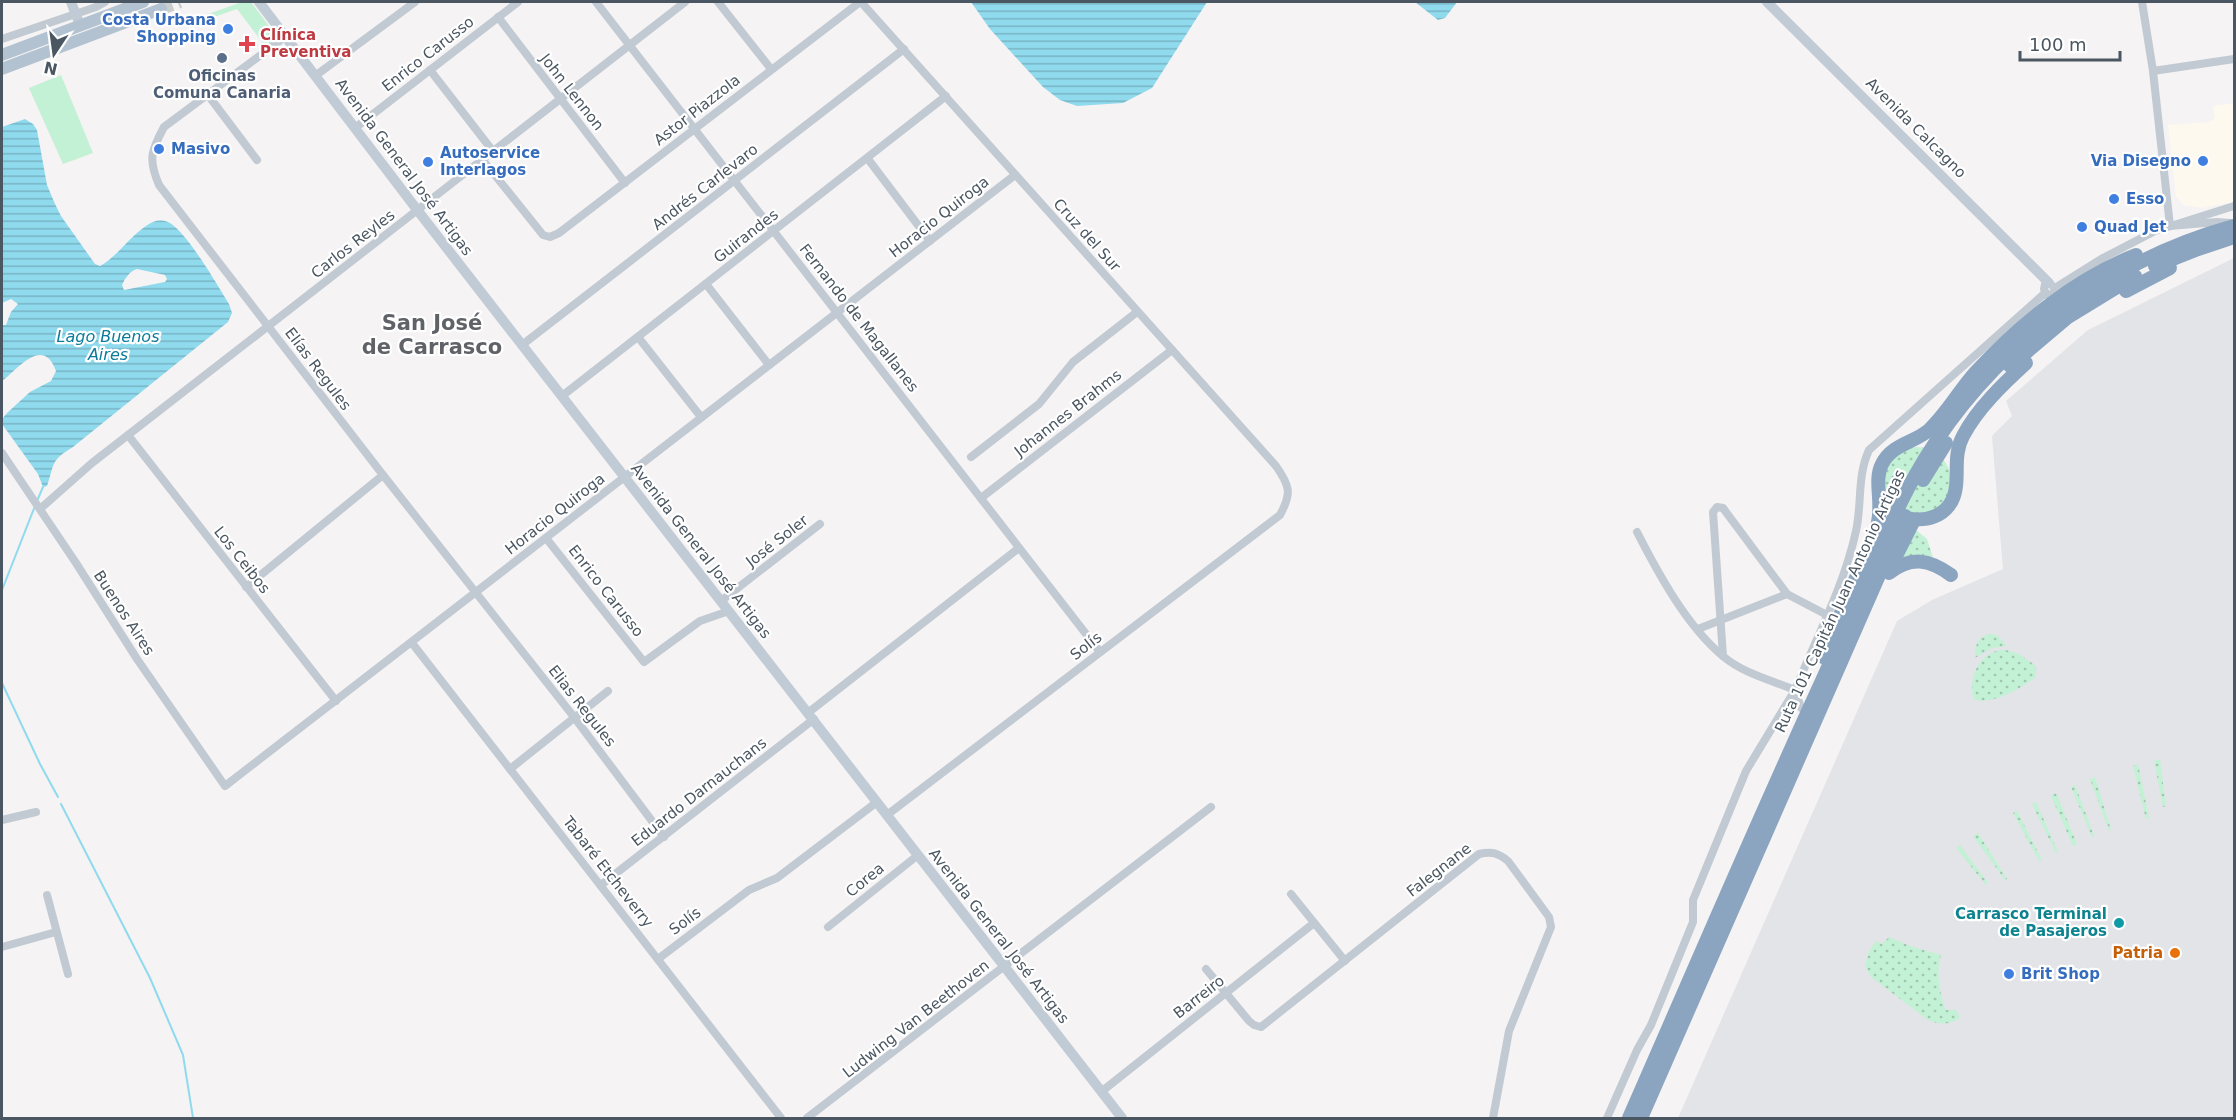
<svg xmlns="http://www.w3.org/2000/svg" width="2236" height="1120" font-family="'DejaVu Sans',sans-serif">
  <defs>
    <pattern id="grass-dots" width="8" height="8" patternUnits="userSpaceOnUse" patternTransform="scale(1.5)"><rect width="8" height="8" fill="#c3f1d5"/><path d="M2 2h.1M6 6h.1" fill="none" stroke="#a0c6b0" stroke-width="1.8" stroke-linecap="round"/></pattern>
    <pattern id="water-rules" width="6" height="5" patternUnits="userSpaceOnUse" patternTransform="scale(1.5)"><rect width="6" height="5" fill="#90daee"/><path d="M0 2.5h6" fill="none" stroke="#78b4c4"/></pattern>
  </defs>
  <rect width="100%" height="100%" fill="#f5f3f3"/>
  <path fill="#fdf9ef" d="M2234,103V202L2202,208L2183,205L2176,196L2168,125L2209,122L2215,118L2213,106Z"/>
  <path fill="#e2e4e7" d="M2234,258V1118H1678L1897,621L1932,600L2003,569L1992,436L2012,416L2006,401L2088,330Z"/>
  <g fill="url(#grass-dots)">
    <circle cx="1917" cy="481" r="34"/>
    <path d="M1916,530L1927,539L1933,558L1898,560Z"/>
    <path d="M1991,634L1998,636L2007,646L1992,648L1975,658C1975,646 1977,636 1991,634Z"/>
    <path d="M2006,650L2019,654L2036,666V677C2021,688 1995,704 1975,700L1973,698C1968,675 1981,649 2006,650Z"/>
    <path d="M2154,760H2160L2166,807H2163Z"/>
    <path d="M2138,764L2149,818L2146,819L2133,766Z"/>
    <path d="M2095,777L2111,830L2109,831L2090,779Z"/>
    <path d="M2075,785L2094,836L2092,837L2071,787Z"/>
    <path d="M2056,793L2077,844L2073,846L2051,796Z"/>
    <path d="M2036,802L2058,852L2056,853L2032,804Z"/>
    <path d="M2017,811L2042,860L2039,861L2013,813Z"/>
    <path d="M1978,833L2007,879L2005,880L1973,836Z"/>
    <path d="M1960,845L1988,883L1986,885L1956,848Z"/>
    <path d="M1889,937L1913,947L1941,955C1936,974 1939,992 1946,1010H1956L1960,1018C1948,1025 1940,1025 1928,1020L1871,977L1865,966L1869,951L1876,941L1882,944Z"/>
  </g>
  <g fill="#c3f1d5">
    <path d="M242,2H251L278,38L266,47L237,9L194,24V19Z"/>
    <path d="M61,75L93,153L63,164L29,88Z"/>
  </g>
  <g fill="url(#water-rules)" fill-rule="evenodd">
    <path d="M971,2H1207L1152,88L1123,103L1077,106L1060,100L1043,87L990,29Z"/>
    <path d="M1415,2H1457L1445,18L1438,20Z"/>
    <path d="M25,119L33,124L37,130L47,185L55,204L61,216L95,264L100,266C118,256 129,237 146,226C153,221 159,219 168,222C185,229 218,286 229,304L232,313L228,322L73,447C50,461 55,463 47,486L43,487L38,474L2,424L3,418L7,413L30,392L51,381L56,371C43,335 18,369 2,381V325H6L11,312L18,304L11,299L2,303V127ZM137,269L165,275L167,279L165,282L124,290L122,285C125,278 130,271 137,269Z"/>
  </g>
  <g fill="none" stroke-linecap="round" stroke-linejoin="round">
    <g stroke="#90daee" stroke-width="2">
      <path d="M37,501L43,487"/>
      <path d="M2,590L35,506"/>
      <path d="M2,683L40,764L58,797"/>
      <path d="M61,804L150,978L183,1055L193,1118"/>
    </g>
    <path stroke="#caccce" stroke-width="12" stroke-dasharray="12 6" stroke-linecap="butt" d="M161,9L180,2"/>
    <g stroke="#c1cad2" stroke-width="8">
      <path d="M596,2L1100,652"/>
      <path d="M718,2L771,69"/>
      <path d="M861,2L1276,466C1290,486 1292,493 1280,515L887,815"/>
      <path d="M2142,2L2153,71L2170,226L2217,222L2231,223"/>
      <path d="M498,17L625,183"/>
      <path d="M285,37L164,127C151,151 148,159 159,185L383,475L574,717L664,837"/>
      <path d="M2,39L96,7L105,2"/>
      <path d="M430,70L492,150"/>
      <path d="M2153,71L2234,59"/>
      <path d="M315,76L415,2"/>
      <path d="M208,95L257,160"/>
      <path d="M355,128L518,2"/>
      <path d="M482,159L543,235L550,237L559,233L860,2"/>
      <path d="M868,159L930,241"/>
      <path d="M706,284L769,365"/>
      <path d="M2055,288L2049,283L2045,284L2044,289L2047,295L2053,294L2055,288L2103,258L2155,231L2234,206"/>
      <path d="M638,337L701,417"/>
      <path d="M522,345L904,49"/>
      <path d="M562,396L946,96"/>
      <path d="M128,435L336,701"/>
      <path d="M2,453L76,563L137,659L225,786L1015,175"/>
      <path d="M971,457L1039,404L1073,362L1137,312"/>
      <path d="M981,498L1172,350"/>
      <path d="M40,509L92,463L685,2"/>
      <path d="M546,538L644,662L700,621L729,611"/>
      <path d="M246,587L383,475"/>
      <path d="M721,601L820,524"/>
      <path d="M1698,629L1787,594L1827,615"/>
      <path d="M412,643L781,1118"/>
      <path d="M1723,656L1713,512L1717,507L1723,508L1787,594"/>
      <path d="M1801,708L1795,690C1816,639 1844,586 1856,531C1862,504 1857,476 1869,450L2045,293"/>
      <path d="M809,712L1019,548"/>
      <path d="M510,769L608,691"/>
      <path d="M2,820L36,812"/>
      <path d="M601,885L814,719"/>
      <path d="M1291,894L1345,961"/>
      <path d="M47,895L68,974"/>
      <path d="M828,927L918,855"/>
      <path d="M2,947L56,932"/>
      <path d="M658,959L749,890L777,878L877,802"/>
      <path d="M1206,969L1249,1021L1254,1025L1261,1027L1479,854C1492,851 1498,853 1508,861L1549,917L1551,927L1509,1031L1493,1118"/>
      <path d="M1101,1092L1314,923"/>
      <path d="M807,1118L1211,807"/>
      <path d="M1607,1118L1637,1050L1651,1025L1693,922V900L1746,771L1795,690C1771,680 1743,673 1724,657C1687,627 1658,573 1637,532"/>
    </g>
    <g stroke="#c1cbd6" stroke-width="10">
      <path d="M71,2L80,25"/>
      <path d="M259,2L418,211L1122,1118"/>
      <path d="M1767,2L2049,283"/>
    </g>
    <g stroke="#b3c2d1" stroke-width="12">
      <path d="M2,55L143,2"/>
      <path d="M2,69L161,9"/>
    </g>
    <g stroke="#8ba5c1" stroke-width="14">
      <path d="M2155,266L2198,249L2234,237"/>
      <path d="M2126,291L2170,268"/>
      <path d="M2010,366L2068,317L2135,276"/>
      <path d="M1923,480L1946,443"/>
      <path d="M1896,514C1921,526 1953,518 1956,486C1958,469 1954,453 1963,436C1977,409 2003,384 2026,363"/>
      <path d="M1896,556L1914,520"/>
      <path d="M1889,573C1911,556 1929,559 1951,575"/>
      <path d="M1823,657C1834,629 1846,601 1858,573C1865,557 1873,542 1877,526C1884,504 1873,481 1882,464C1892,444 1914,443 1929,430C1947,413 1959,391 1975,373C2019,325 2075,279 2136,255"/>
      <path d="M1629,1118C1691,977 1751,836 1815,696C1832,659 1849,621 1865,583C1880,549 1894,513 1912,481C1979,358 2099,263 2234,226"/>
      <path d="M1641,1118L1905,516"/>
    </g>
  </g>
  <g fill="#3f7fe0" stroke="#fff" stroke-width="2">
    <circle cx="228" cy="29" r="6"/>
    <circle cx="159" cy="149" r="6"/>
    <circle cx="2203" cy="161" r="6"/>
    <circle cx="428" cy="162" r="6"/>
    <circle cx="2114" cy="199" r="6"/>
    <circle cx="2082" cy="227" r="6"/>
    <circle cx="2009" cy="974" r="6"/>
  </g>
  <path fill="#e0444e" stroke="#fff" stroke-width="2" d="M244 35h6v6h6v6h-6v6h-6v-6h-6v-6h6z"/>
  <circle fill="#5c6f8a" stroke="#fff" stroke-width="2" cx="222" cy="58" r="6"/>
  <circle fill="#0f9aa8" stroke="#fff" stroke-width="2" cx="2119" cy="923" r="6"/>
  <circle fill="#e8710a" stroke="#fff" stroke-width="2" cx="2175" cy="953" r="6"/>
  <g text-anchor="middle" stroke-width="4.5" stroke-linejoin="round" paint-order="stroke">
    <g font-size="15" font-weight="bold" fill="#366cbe" stroke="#fff" text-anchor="start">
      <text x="216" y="25" text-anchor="end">Costa Urbana<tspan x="216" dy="17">Shopping</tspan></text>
      <text x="171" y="154">Masivo</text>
      <text x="440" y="158">Autoservice<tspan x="440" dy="17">Interlagos</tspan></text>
      <text x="2191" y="166" text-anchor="end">Via Disegno</text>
      <text x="2126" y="204">Esso</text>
      <text x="2094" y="232">Quad Jet</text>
      <text x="2021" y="979">Brit Shop</text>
    </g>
    <g font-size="15" font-weight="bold" fill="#be3a42" stroke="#fff" text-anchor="start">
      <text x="260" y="40">Clínica<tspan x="260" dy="17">Preventiva</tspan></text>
    </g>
    <g font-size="15" fill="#4a5661" stroke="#fff">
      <text transform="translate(428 54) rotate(-38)" y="5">Enrico Carusso</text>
      <text transform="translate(572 92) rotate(52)" y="5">John Lennon</text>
      <text transform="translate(697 110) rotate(-38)" y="5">Astor Piazzola</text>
      <text transform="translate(1916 128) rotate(45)" y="5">Avenida Calcagno</text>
      <text transform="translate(404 167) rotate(53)" y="5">Avenida General José Artigas</text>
      <text transform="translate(705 187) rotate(-38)" y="5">Andrés Carlevaro</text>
      <text transform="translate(939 217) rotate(-38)" y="5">Horacio Quiroga</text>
      <text transform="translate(1087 235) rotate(48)" y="5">Cruz del Sur</text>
      <text transform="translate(746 236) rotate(-38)" y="5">Guirandes</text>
      <text transform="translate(353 244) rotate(-38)" y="5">Carlos Reyles</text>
      <text transform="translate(859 318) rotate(52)" y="5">Fernando de Magallanes</text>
      <text transform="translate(318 369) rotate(53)" y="5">Elías Regules</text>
      <text transform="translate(1068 413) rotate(-38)" y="5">Johannes Brahms</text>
      <text transform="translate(555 514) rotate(-38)" y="5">Horacio Quiroga</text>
      <text transform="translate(777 541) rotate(-38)" y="5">José Soler</text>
      <text transform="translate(701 551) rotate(52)" y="5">Avenida General José Artigas</text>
      <text transform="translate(242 560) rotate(52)" y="5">Los Ceibos</text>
      <text transform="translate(606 591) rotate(52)" y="5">Enrico Carusso</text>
      <text transform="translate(1840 601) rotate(-65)" y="5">Ruta 101 Capitán Juan Antonio Artigas</text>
      <text transform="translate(124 613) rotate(57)" y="5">Buenos Aires</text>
      <text transform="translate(1086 646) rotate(-38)" y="5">Solís</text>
      <text transform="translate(582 706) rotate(52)" y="5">Elias Regules</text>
      <text transform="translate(699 792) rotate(-38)" y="5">Eduardo Darnauchans</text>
      <text transform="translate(1439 870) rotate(-38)" y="5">Falegnane</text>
      <text transform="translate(608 872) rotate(52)" y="5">Tabaré Etcheverry</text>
      <text transform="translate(865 880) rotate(-39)" y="5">Corea</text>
      <text transform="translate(685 921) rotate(-37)" y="5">Solís</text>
      <text transform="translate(999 936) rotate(52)" y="5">Avenida General José Artigas</text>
      <text transform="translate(1199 997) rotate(-38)" y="5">Barreiro</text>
      <text transform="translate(916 1019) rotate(-38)" y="5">Ludwing Van Beethoven</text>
    </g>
    <g font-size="15" font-weight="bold" fill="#4e5e75" stroke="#fff">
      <text x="222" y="81">Oficinas<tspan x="222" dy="17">Comuna Canaria</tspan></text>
    </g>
    <g font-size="15" font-weight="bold" fill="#0d838f" stroke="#fff" text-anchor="end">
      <text x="2107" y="919">Carrasco Terminal<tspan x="2107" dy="17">de Pasajeros</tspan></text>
    </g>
    <g font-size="15" font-weight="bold" fill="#c56008" stroke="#fff" text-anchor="end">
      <text x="2163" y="958">Patria</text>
    </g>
    <g font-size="16" font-style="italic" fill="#0c7c9b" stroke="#fff">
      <text x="108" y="342">Lago Buenos<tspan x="108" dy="18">Aires</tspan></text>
    </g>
    <g font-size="21" font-weight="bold" fill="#5f6368" stroke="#fff">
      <text x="432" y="330">San José<tspan x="432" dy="24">de Carrasco</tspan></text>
    </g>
  </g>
  <rect width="2236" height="1120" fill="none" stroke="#4a5661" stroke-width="6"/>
  <g transform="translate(54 54) rotate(193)" stroke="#ffffff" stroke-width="4.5" paint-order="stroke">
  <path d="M0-4.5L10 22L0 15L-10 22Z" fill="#4a5661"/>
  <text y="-9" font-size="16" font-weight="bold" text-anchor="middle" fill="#4a5661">N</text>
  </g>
  <path d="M2020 51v9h100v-9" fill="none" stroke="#4a5661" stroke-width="3"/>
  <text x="2029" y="51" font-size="18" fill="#4a5661" stroke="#ffffff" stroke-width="4.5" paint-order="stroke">100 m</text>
</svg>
